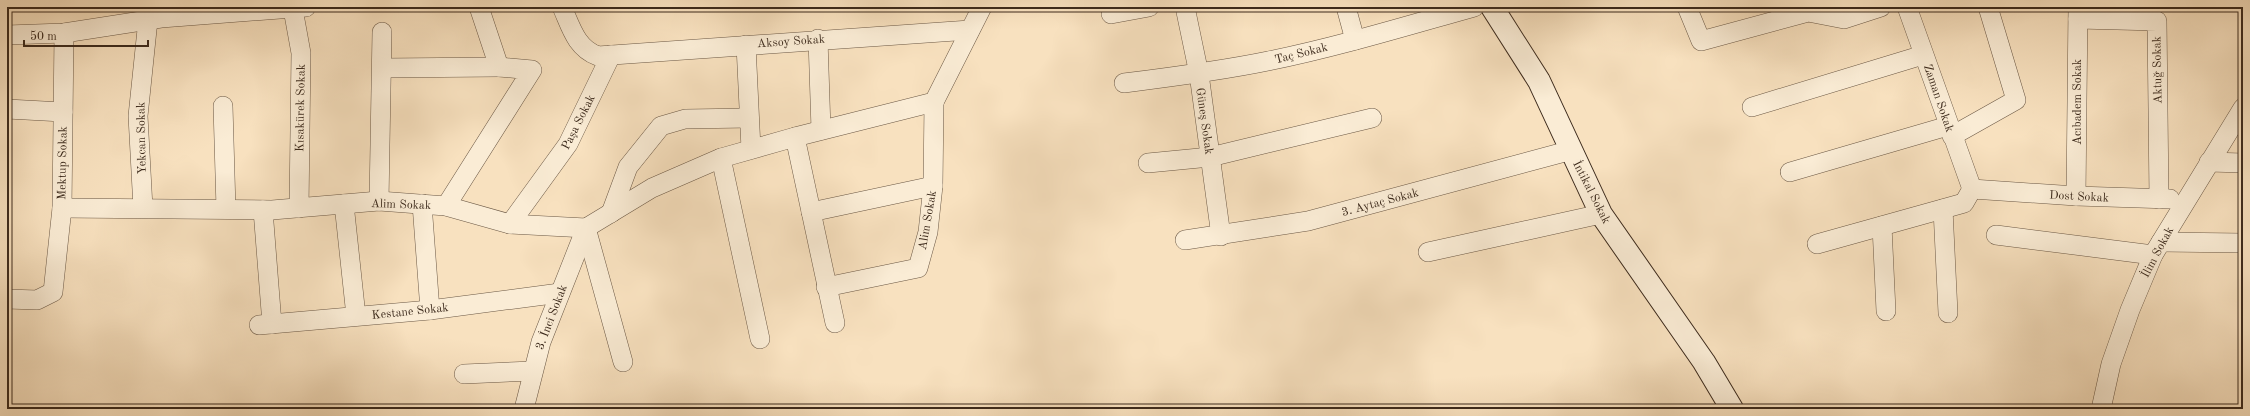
<svg xmlns="http://www.w3.org/2000/svg" width="2250" height="416" font-family="'Old Standard TT',serif">
  <rect width="100%" height="100%" fill="#f8e1bf"/>
  <filter id="stains"><feTurbulence type="fractalNoise" baseFrequency=".005" numOctaves="4"/><feColorMatrix values="0 0 0 0 .2 0 0 0 0 .09 0 0 0 0 .02 0 0 0 .5 -.17"/></filter>
  <radialGradient id="worn" r=".72"><stop offset=".6" stop-color="#630" stop-opacity="0"/><stop offset="1" stop-color="#630" stop-opacity=".3"/></radialGradient>
  <g fill="none" stroke-linecap="round" stroke-linejoin="round">
    <g stroke="#6b5845" stroke-width="20">
      <g id="street">
        <path d="M562,7C571,27 576,48 598,56L970,30"/>
        <path d="M1185,7L1199,74L1221,236"/>
        <path d="M1346,7L1355,40"/>
        <path d="M1687,7L1701,41L1808,12L1844,19L1881,7"/>
        <path d="M1907,7L1972,189"/>
        <path d="M293,9L301,53L299,208"/>
        <path d="M1111,14L1149,7"/>
        <path d="M2078,19L2157,21L2159,199"/>
        <path d="M7,35L64,33L161,18L306,7"/>
        <path d="M818,39L821,130"/>
        <path d="M746,45L751,149"/>
        <path d="M382,68L499,67L479,7"/>
        <path d="M1124,83C1172,77 1220,71 1268,61C1337,47 1406,26 1474,7"/>
        <path d="M223,106L226,209"/>
        <path d="M1752,107L1923,55"/>
        <path d="M7,109L63,112"/>
        <path d="M1952,136L2016,100L1988,7"/>
        <path d="M795,137L835,323"/>
        <path d="M721,158L760,339"/>
        <path d="M2209,162L2243,163"/>
        <path d="M1148,163L1210,157L1372,118"/>
        <path d="M1790,172L1948,126"/>
        <path d="M1972,189L2076,196L2170,199"/>
        <path d="M2076,196L2078,7"/>
        <path d="M379,201L382,32"/>
        <path d="M344,204L356,316"/>
        <path d="M422,204L430,310"/>
        <path d="M446,206L532,70L499,67"/>
        <path d="M62,208L272,210L379,201L446,206L510,224L586,228L652,188L721,158L795,137L934,102L982,7"/>
        <path d="M143,208L138,116L148,20"/>
        <path d="M1943,209L1948,313"/>
        <path d="M263,210L272,324"/>
        <path d="M811,212L933,186"/>
        <path d="M611,213L628,167L661,126L685,119L749,118"/>
        <path d="M510,224L568,144L611,55"/>
        <path d="M1882,226L1886,311"/>
        <path d="M586,228L623,362"/>
        <path d="M1996,235L2153,255"/>
        <path d="M1185,240L1308,221L1572,150"/>
        <path d="M2161,242L2243,243"/>
        <path d="M1817,244L1964,203L1972,189"/>
        <path d="M1428,252L1601,214"/>
        <path d="M826,287L918,268L928,232L933,186L934,102"/>
        <path d="M7,299L37,300L53,292L62,208L64,33"/>
        <path d="M259,325L430,310L560,293"/>
        <path d="M464,374L533,371"/>
        <path d="M524,409L541,342L586,228"/>
        <path d="M2101,409L2111,364L2130,310L2153,255L2243,108"/>
      </g>
    </g>
    <g stroke="#3c2a1c" stroke-width="24">
      <path id="secondary" d="M1492,7L1539,81L1601,214L1704,362L1732,409"/>
    </g>
    <use href="#street" stroke="#faecd5" stroke-width="19"/>
    <use href="#secondary" stroke="#faecd5" stroke-width="22"/>
  </g>
  <g text-anchor="middle" stroke-width="3" stroke-linejoin="round" paint-order="stroke">
    <g font-size="12" fill="#3c2a1c" stroke="#faecd5">
      <text transform="translate(791 41) rotate(-4)" y="4">Aksoy Sokak</text>
      <text transform="translate(1301 53) rotate(-14)" y="4">Taç Sokak</text>
      <text transform="translate(2157 70) rotate(-91)" y="4">Aktuğ Sokak</text>
      <text transform="translate(1939 98) rotate(71)" y="4">Zaman Sokak</text>
      <text transform="translate(2077 102) rotate(-90)" y="4">Acıbadem Sokak</text>
      <text transform="translate(300 108) rotate(-89)" y="4">Kısakürek Sokak</text>
      <text transform="translate(1205 121) rotate(82)" y="4">Güneş Sokak</text>
      <text transform="translate(578 122) rotate(-63)" y="4">Paşa Sokak</text>
      <text transform="translate(141 138) rotate(-91)" y="4">Yekcan Sokak</text>
      <text transform="translate(62 163) rotate(-89)" y="4">Mektup Sokak</text>
      <text transform="translate(1592 192) rotate(63)" y="4">İntikal Sokak</text>
      <text transform="translate(2079 196) rotate(3)" y="4">Dost Sokak</text>
      <text transform="translate(1380 202) rotate(-15)" y="4">3. Aytaç Sokak</text>
      <text transform="translate(401 204) rotate(2)" y="4">Alim Sokak</text>
      <text transform="translate(927 220) rotate(-80)" y="4">Alim Sokak</text>
      <text transform="translate(2157 252) rotate(-62)" y="4">İlim Sokak</text>
      <text transform="translate(410 311) rotate(-6)" y="4">Kestane Sokak</text>
      <text transform="translate(551 317) rotate(-69)" y="4">3. İnci Sokak</text>
    </g>
  </g>
  <rect width="2250" height="416" fill="none" stroke="#f8e1bf" stroke-width="24"/>
  <rect x="8" y="8" width="2234" height="400" fill="none" stroke="#3c2a1c" stroke-width="2"/>
  <rect x="12" y="12" width="2226" height="392" fill="none" stroke="#3c2a1c"/>
  <path d="M24 40v6h124v-6" fill="none" stroke="#3c2a1c" stroke-width="2"/>
  <text x="30" y="40" font-size="12" fill="#3c2a1c" stroke="#faecd5" stroke-width="3" paint-order="stroke">50 m</text>
  <rect width="100%" height="100%" filter="url(#stains)"/>
  <rect width="100%" height="100%" fill="url(#worn)"/>
</svg>
